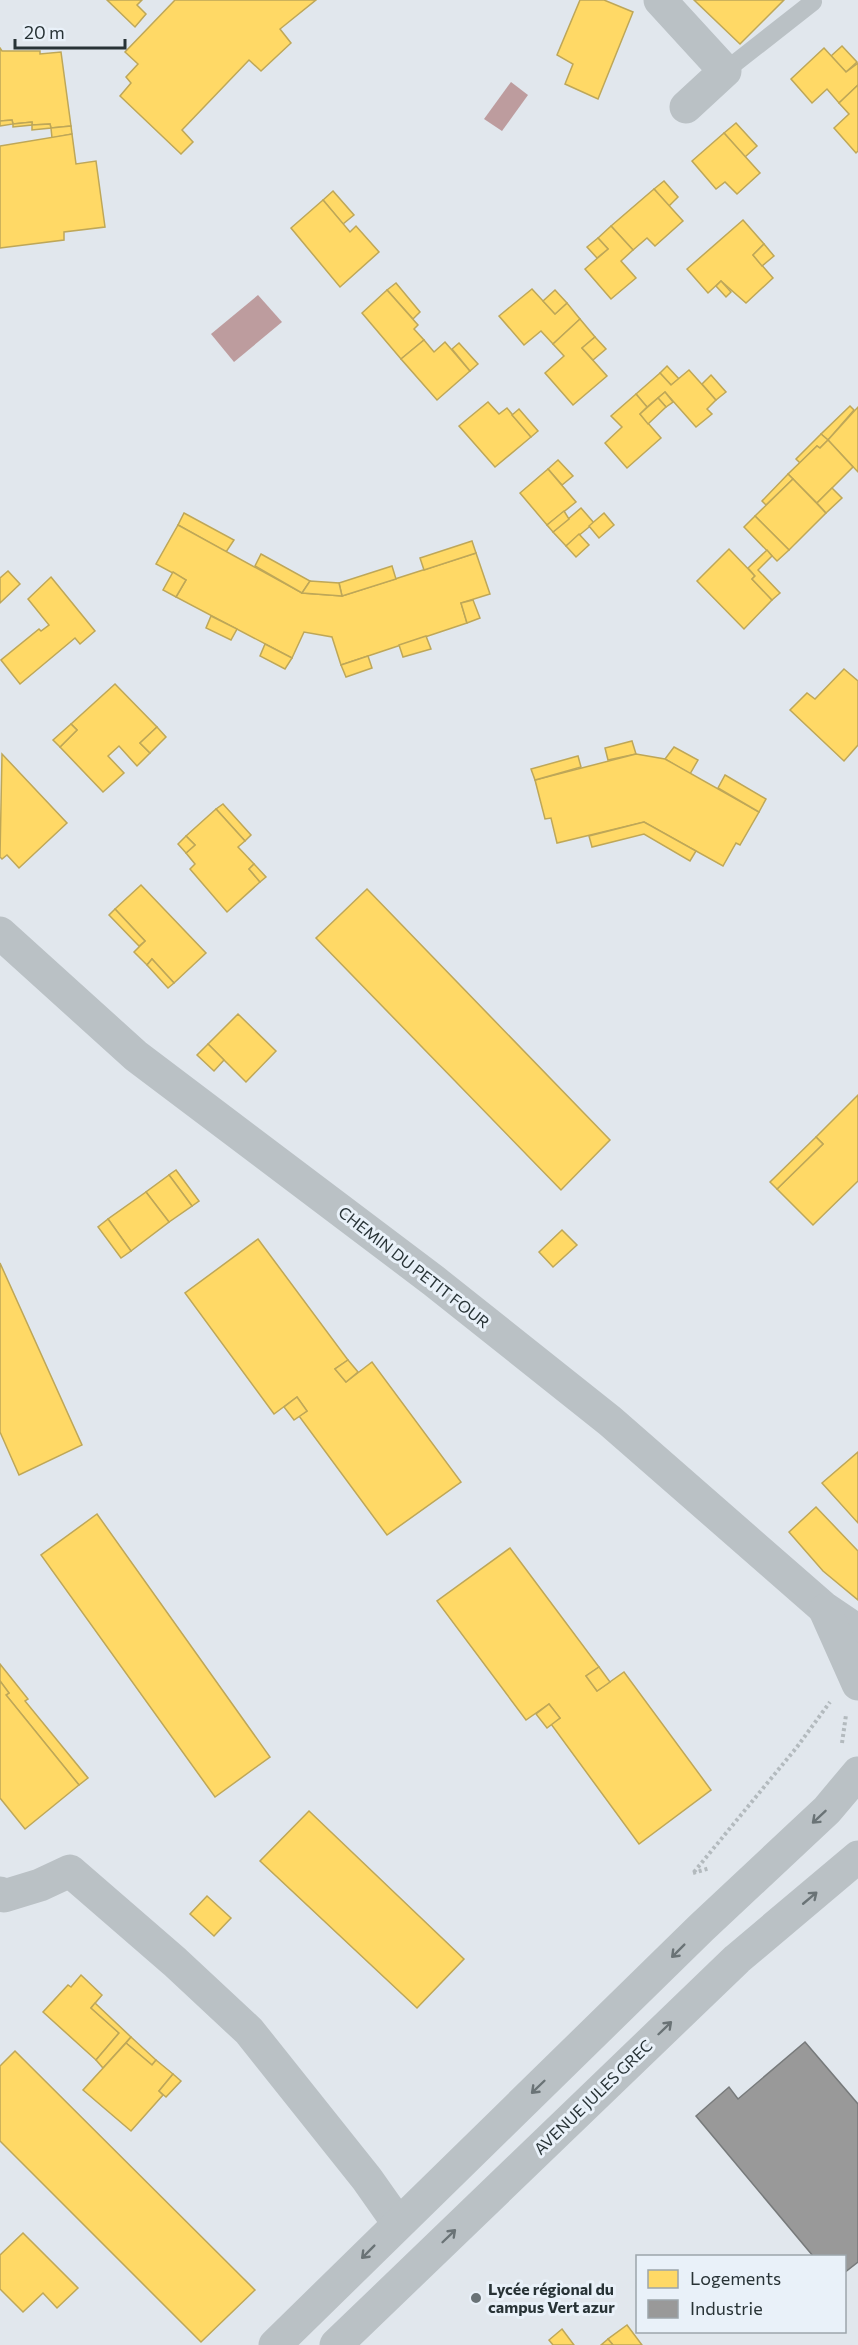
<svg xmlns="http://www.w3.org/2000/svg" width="858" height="2345" font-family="Commissioner,sans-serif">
  <rect width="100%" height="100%" fill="#e1e7ed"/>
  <g fill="#bd9c9e">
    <path d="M511,82L528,95L502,131L484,119Z"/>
    <path d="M258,295L282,322L234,362L211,334Z"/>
  </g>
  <g fill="#ffd966" stroke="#bea758" stroke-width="1.5">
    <path d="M107,0H142L137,5L146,14L135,27Z"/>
    <path d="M175,0H316L280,29L291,43L261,71L249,60L182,130L193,142L181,154L120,96L131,83L126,77L138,64L125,52Z"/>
    <path d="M580,0H604L633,12L598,99L565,84L573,64L557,55Z"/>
    <path d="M694,0H784L740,44Z"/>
    <path d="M842,46L857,62L846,72L831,56Z"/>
    <path d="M0,48L2,51H40V54L61,52L71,126L51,128L50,124L32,125V122L13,124L12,120L0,121Z"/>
    <path d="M824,48L846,72L858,63V85L839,103L827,89L812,103L791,79Z"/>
    <path d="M858,85V151L856,153L834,128L849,114L839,103Z"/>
    <path d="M12,120L13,124L0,126V121Z"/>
    <path d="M32,122V125L13,127V124Z"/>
    <path d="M736,123L757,146L745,157L724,133Z"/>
    <path d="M50,124L51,128L32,130V125Z"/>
    <path d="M71,126L72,134L52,138L51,128Z"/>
    <path d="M724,133L760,173L737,194L725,182L716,189L692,161Z"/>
    <path d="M72,134L76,164L96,161L105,227L64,232V240L0,248V146Z"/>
    <path d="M664,181L678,197L669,206L654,189Z"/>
    <path d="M654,189L683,221L655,246L647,238L633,250L611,226Z"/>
    <path d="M333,191L354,215L343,224L323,200Z"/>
    <path d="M323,200L350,232L356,226L379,252L340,287L291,228Z"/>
    <path d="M743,220L764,244L753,255L773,278L746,303L721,281L708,293L687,269Z"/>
    <path d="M611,226L633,250L621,261L636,278L611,299L585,269L608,249L598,238Z"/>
    <path d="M598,238L608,249L597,258L587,247Z"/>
    <path d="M764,244L774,256L762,266L753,255Z"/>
    <path d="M721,281L731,292L726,297L716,286Z"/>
    <path d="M396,283L420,312L413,319L387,290Z"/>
    <path d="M532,289L555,314L567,303L580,319L553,344L541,331L524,345L499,316Z"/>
    <path d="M387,290L418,325L414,329L424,340L401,359L362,313Z"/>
    <path d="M555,290L567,303L555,314L543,301Z"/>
    <path d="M580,319L595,337L582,348L607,376L573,405L545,373L564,356L553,344Z"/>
    <path d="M595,337L606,349L593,360L582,348Z"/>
    <path d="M424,340L434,352L445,342L470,371L437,400L401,359Z"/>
    <path d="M459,343L478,364L470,371L452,349Z"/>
    <path d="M667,366L679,379L671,385L660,373Z"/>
    <path d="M689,370L716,400L707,409L712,414L696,427L665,392L647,407L636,394L660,373L671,385Z"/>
    <path d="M711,375L726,392L716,400L702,384Z"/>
    <path d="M665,392L673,402L666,407L658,398Z"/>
    <path d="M636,394L647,407L640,414L661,438L627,468L605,443L622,427L611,416Z"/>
    <path d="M658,398L666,407L648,424L640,414Z"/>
    <path d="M488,402L499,414L507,408L531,437L495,467L459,426Z"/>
    <path d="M850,406L854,410L828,440L821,434Z"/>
    <path d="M858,407V472L828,440Z"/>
    <path d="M519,409L538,431L531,437L512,415Z"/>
    <path d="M821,434L828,440L820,448L817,446L800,463L796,459Z"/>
    <path d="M828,440L853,467L817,503L788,474L817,446L820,448Z"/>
    <path d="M558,460L573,476L562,485L548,469Z"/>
    <path d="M548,469L576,502L547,525L520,493Z"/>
    <path d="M788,474L793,479L766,505L762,501Z"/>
    <path d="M793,479L826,513L789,550L755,516Z"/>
    <path d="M832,488L842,498L826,513L817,503Z"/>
    <path d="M581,508L594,523L566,546L553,532Z"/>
    <path d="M564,511L569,519L553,532L547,525Z"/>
    <path d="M184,513L234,540L226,552L178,525Z"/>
    <path d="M604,513L614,525L599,538L589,526Z"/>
    <path d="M755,516L789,550L777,561L744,527Z"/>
    <path d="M178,525L302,593L342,596L476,553L490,594L461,603L467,623L341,665L332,637L304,632L292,658L176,597L186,580L156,564Z"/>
    <path d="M579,534L589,545L576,557L566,546Z"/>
    <path d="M472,541L476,553L424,570L420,558Z"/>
    <path d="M729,549L755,576L752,579L772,600L744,629L697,581Z"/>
    <path d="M767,550L772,556L758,570L780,593L772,600L752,579L755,576L748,568Z"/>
    <path d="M261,554L310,581L302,593L255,566Z"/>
    <path d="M392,566L396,579L342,596L339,583Z"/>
    <path d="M8,571L20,584L0,603V578Z"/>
    <path d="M173,572L186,580L176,597L163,590Z"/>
    <path d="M51,577L95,631L80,644L75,638L20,684L1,660L39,629L41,631L49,625L28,599Z"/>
    <path d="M310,581L339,583L342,596L302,593Z"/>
    <path d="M473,600L480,618L467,623L461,603Z"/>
    <path d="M211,616L237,629L231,640L206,628Z"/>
    <path d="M426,636L431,649L403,657L399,645Z"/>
    <path d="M265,644L292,658L285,669L260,656Z"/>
    <path d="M368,656L372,668L346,677L341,665Z"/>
    <path d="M844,669L858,681V745L844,761L790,710L807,693L815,699Z"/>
    <path d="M115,684L157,727L140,743L150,753L137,766L119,746L108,756L124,773L103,792L60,747L77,730L71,724Z"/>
    <path d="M71,724L77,730L60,747L53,740Z"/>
    <path d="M157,727L166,737L150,753L140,743Z"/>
    <path d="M632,741L636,754L608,760L605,748Z"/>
    <path d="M674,747L698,760L690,774L665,759Z"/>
    <path d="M2,754L67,823L19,868L7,855L2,859L0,857Z"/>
    <path d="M636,754L665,759L759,812L740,845L736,843L723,866L644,822L557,843L551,818L545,819L535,780Z"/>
    <path d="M578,756L581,767L535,780L531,769Z"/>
    <path d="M725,775L766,799L759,812L718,788Z"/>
    <path d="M223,804L251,835L245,841L216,809Z"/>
    <path d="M216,809L245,841L238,847L254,864L249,869L260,882L227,912L190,869L195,864L186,853L195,845L186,836Z"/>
    <path d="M644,822L696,851L690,861L644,834L592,847L589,836Z"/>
    <path d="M186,836L195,845L186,853L178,844Z"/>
    <path d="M254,864L266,877L260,882L249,869Z"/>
    <path d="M141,885L206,953L174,983L152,959L147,965L134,952L145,941L115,909Z"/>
    <path d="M367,889L610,1140L561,1190L316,938Z"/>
    <path d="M115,909L145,941L139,946L109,915Z"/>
    <path d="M152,959L174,983L168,988L147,965Z"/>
    <path d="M238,1014L276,1051L246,1082L208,1044Z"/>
    <path d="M208,1044L224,1060L214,1071L197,1055Z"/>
    <path d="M858,1095V1181L813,1225L777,1189L823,1144L816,1137Z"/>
    <path d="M816,1137L823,1144L777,1189L770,1182Z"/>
    <path d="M176,1170L199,1201L192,1206L169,1175Z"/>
    <path d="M169,1175L192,1206L169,1222L146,1192Z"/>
    <path d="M146,1192L169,1222L131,1251L108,1219Z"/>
    <path d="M108,1219L131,1251L121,1258L98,1227Z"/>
    <path d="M562,1230L577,1245L553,1267L539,1252Z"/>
    <path d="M258,1239L348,1360L335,1369L346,1382L372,1362L461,1482L387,1535L299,1416L307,1411L297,1397L274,1414L185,1293Z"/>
    <path d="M0,1263L82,1445L19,1475L0,1432Z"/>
    <path d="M348,1360L358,1372L346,1382L335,1369Z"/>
    <path d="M297,1397L307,1411L294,1420L284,1407Z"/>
    <path d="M858,1452V1523L822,1483Z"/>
    <path d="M816,1507L858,1551V1600L823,1571L789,1532Z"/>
    <path d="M97,1514L270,1757L215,1797L41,1555Z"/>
    <path d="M510,1548L599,1667L586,1676L597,1691L624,1672L711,1790L639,1844L551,1724L560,1718L549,1704L526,1720L437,1601Z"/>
    <path d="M0,1664L28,1699L25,1701L88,1778L79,1785L6,1695L9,1693L0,1681Z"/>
    <path d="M599,1667L610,1682L597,1691L586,1676Z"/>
    <path d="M0,1681L9,1693L6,1695L79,1785L25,1829L0,1798Z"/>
    <path d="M549,1704L560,1718L547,1728L536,1714Z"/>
    <path d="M309,1811L464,1959L417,2008L260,1861Z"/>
    <path d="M207,1896L231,1918L214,1936L190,1914Z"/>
    <path d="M81,1975L102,1995L91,2008L119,2033L96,2060L43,2012L68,1985L71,1987Z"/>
    <path d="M95,2003L131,2037L103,2068L96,2060L119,2033L91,2008Z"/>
    <path d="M131,2037L156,2060L152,2065L126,2043Z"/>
    <path d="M126,2043L152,2065L156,2060L173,2074L159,2091L163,2095L131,2131L83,2090Z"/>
    <path d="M15,2051L255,2290L201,2342L0,2141V2066Z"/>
    <path d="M173,2074L181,2081L166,2097L159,2091Z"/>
    <path d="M23,2233L78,2288L57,2308L43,2293L23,2312L0,2289V2255Z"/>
    <path d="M627,2325L642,2345H613L608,2339Z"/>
    <path d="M562,2329L574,2345H553L549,2340Z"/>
    <path d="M608,2339L613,2345H601Z"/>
  </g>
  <path fill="#999" stroke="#777a7b" stroke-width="1.5" d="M805,2042L858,2104V2262L844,2273V2256H813L696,2116L729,2087L738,2099Z"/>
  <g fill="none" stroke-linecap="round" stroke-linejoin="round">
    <g stroke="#b3babe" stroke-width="4" stroke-dasharray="3 3" stroke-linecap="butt">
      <path d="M842,1743L846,1715"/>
      <path d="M694,1872L797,1747L830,1702"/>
      <path d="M693,1873L710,1868"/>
    </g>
    <path stroke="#bac1c5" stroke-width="18" d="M725,71L813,2"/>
    <g stroke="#bac1c5" stroke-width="33">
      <path d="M660,0L725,71L686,107"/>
      <path d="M0,933L136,1056L434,1281L610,1421L824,1608L858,1631"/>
      <path d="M825,1610L858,1684"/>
      <path d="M0,1893L4,1896L40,1885L70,1871L175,1962L249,2031L367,2179L398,2223"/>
    </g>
    <g stroke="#bac1c5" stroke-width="33">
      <path d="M275,2345L701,1928L827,1810L858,1773"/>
      <path d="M336,2345L737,1959L858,1857"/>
    </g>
  </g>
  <defs><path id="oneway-shaft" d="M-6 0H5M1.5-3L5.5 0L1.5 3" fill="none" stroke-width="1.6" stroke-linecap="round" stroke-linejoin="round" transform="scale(1.5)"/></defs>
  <g stroke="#6a7376">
    <use href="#oneway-shaft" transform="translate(819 1817) rotate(137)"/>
    <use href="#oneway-shaft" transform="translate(810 1898) rotate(-40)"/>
    <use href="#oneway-shaft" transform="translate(678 1951) rotate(135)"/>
    <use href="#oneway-shaft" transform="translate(665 2028) rotate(-44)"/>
    <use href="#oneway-shaft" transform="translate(538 2087) rotate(136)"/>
    <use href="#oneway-shaft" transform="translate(449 2236) rotate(-44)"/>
    <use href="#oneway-shaft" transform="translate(368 2252) rotate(135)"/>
  </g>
  <circle fill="#697276" stroke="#e9f1f9" stroke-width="2" cx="476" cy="2298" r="6"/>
  <g text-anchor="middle" stroke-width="6" stroke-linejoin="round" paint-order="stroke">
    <g font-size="16" fill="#283336" stroke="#e9f1f9">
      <text transform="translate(414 1267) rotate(38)" y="6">CHEMIN DU PETIT FOUR</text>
      <text transform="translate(593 2097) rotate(-44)" y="6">AVENUE JULES GREC</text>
    </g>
    <g font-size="16" font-weight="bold" fill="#283336" stroke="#e9f1f9" text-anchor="start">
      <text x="488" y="2295">Lycée régional du<tspan x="488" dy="18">campus Vert azur</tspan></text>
    </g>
  </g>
  <rect x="636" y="2255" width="210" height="78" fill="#e9f1f9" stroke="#9ca5ab" stroke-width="1.5"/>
  <rect x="648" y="2270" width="30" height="18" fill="#ffd966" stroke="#9ca5ab" stroke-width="1.5"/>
  <text x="690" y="2285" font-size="18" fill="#283336">Logements</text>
  <rect x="648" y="2300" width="30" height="18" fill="#999999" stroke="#9ca5ab" stroke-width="1.5"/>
  <text x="690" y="2315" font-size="18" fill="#283336">Industrie</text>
  <path d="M15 39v9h110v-9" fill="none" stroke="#283336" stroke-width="3"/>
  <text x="24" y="39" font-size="18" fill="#283336" stroke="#e9f1f9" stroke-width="4.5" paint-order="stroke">20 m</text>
</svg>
